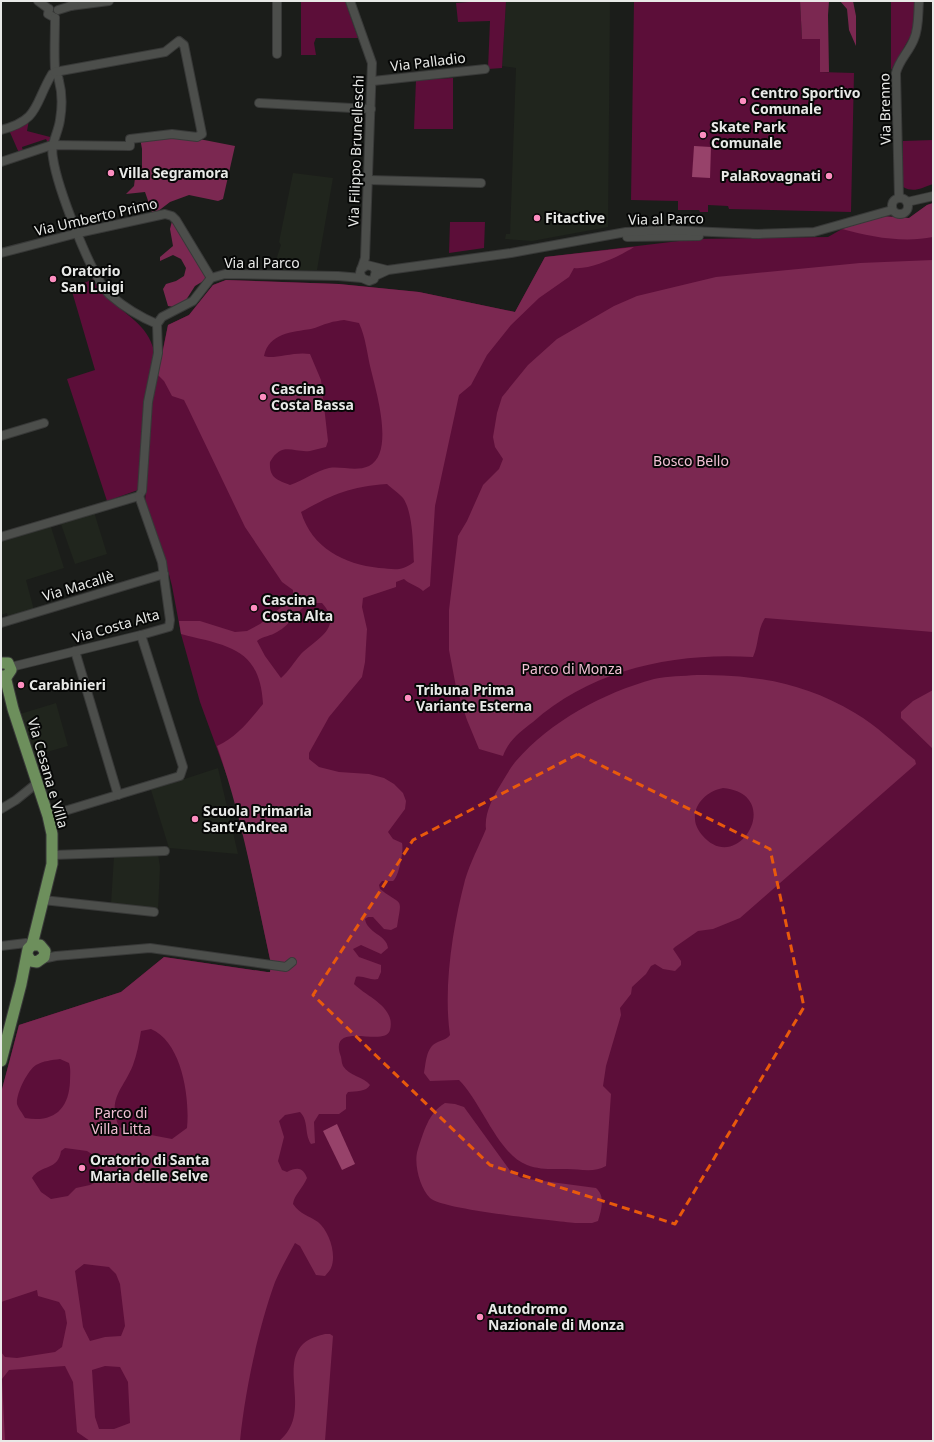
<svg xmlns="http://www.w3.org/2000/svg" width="934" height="1442" font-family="'Noto Sans',sans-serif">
  <rect width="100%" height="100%" fill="#1b1d1a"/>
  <g fill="#20251d">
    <path d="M506,1H610L608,227L532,241L505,239L506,234H510L516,68L502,66Z"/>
    <path d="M293,173L333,178L317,270L276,271V260L281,245L279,242Z"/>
    <path d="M94,512L107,554L75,564L61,524Z"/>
    <path d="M51,527L64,568L26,580L34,610L8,617L7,613L1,615V542Z"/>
    <path d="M56,703L68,746L33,756L20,714Z"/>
    <path d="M218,768L238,854L169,848L151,790Z"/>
    <path d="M158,854L160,867L158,910L111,904L114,856Z"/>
  </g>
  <g fill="#5c0e39">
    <path d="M301,1H345L358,38H316L314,43L316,55H301Z"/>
    <path d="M482,1H506L502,68L488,69L490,21L458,22L456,3Z"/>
    <path d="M634,1H800L802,38L820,39V72L854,73L851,212L729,209L728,206L708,205V212H700L699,210H678V201L631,200Z"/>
    <path d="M891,1H915L914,30L891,70Z"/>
    <path d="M453,78V129H414L416,80Z"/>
    <path d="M29,120L27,131L54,138L53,141L48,143L46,139L22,147L23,151L19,153L9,130Z"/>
    <path d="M933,140V184C921,188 914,193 903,187V141Z"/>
    <path d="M933,203V1441H1V1093L19,1025L121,992L164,957L267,972H270L271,964L243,832L231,787L200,702L181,634L172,586L163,551L145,503L151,406L168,325L189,315L213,285L226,280L339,284L419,292L515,312L545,257L696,239L828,237L842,229L881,216L909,218L927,205Z"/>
    <path d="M450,222H485L484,248L449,253Z"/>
    <path d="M94,279C98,284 102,291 107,296C124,315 148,324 154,351L140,487L138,490L107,501L67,379L95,370L71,288Z"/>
  </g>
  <g fill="#7b2851" fill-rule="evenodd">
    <path d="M800,1H829L828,15L829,72H820V39H802Z"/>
    <path d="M840,1H853L856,16V46L849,30L847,9Z"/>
    <path d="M140,138H194L235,146L223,199L218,201L189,195L170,202L153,215L145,192L126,194L134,186L135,178L142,167V149Z"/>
    <path d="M933,203V237C904,243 870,237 842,229L881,216L909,218L927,205Z"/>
    <path d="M172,221L205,273V280L195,286L186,300L174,307L168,306L163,289L166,284L176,281L184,276L186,268L181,259L173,255L160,261V257L173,246L170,229Z"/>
    <path d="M634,247C620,256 591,270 574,268L569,277L539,298L511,325L487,355L471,385L459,395L435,506L430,586L423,591C417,585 410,585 404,579L396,582V587L363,598L362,607L367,629L365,662L362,677L329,717L309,753V759L319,767L339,772L369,774L384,778L394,784L403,793L406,801L405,809L388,832L393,839L402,843C404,850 399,877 393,881H382L379,885L380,889C403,907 402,895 397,927L391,930L384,929L373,917H368L365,919C367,933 387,935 388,948L381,954L361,945L353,949L359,957L381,965V972L378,979C371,981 363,975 356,977L354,984C367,997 396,1007 390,1030C386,1048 330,1020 340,1054C342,1058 341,1062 343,1066C349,1076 364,1077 370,1085C366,1092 356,1091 348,1092L346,1095V1109L339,1114H319L314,1122L315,1143L311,1144C304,1133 309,1121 300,1112L285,1115L279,1121L284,1137L278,1161L282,1170L287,1172C297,1167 303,1167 307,1178C303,1188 294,1195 293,1204C301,1215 308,1215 318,1222C329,1231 337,1254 331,1268C330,1271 327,1273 325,1276L316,1275L300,1246L295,1243C288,1256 281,1268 275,1282C258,1329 245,1391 240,1441H90L77,1432L73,1382L65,1366L9,1370L2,1379L5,1441H1V1352L5,1357L17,1358L55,1352L62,1347L67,1323L65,1311L59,1302L38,1296L37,1290L1,1302V1093L19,1025L121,992L164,957L267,972H270L271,964C255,891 242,817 217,746C237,737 249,721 263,704C260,647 227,646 181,634L179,621H200L235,632L247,631L260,624L293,598V590L282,582L245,527L187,406L184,400L172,396L164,381L158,375L168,325L189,315L213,285L226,280L339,284L419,292L515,312L545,257ZM344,320L359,323C366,338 367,354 371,370C376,391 395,453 369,466C356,472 342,466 329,468C318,470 302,481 290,485C277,480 269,478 270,462C282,441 293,453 310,451C315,450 321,448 326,447L328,441L321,380L310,354C294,351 273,360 264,356C269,333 292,332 311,329C317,328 323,324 329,323C334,321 339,321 344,320ZM387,484C392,489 399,493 403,498C413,512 413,546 414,562C401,572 394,569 379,568C344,564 312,548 301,512C334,494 348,487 387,484ZM310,603H322C344,628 317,638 301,654C294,662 289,671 281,678L265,656L257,641C263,636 271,636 277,632C291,625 296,610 310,603ZM151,1029C182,1042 190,1098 187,1128L172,1139L130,1131L119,1127C107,1098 123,1090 133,1065C137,1054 139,1043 141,1031ZM60,1059L69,1063C71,1069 70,1075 70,1081C69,1110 53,1123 25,1118C23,1114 18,1108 17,1104C16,1094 27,1071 36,1065C43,1061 52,1060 60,1059ZM65,1148L87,1151L98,1158L100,1169L98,1181L90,1185L76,1188L68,1196L51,1199L41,1192L32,1178C41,1164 58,1171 61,1151ZM84,1264L109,1267L116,1274L120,1284L125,1326L121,1336L105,1337L90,1341L83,1327L75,1271ZM105,1366L120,1367L128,1382L130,1423L114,1429H99L95,1417L92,1370Z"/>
    <path d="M933,260V632L765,618C757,630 759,644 753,657C675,652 592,669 533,722C521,731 508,741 503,756L479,749L467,720L456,687L449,650V610L458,536L467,521L483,485L499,469L503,459L495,447L493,437L497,413L502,397L528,365L557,339L614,306L637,296L716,277L860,263Z"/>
    <path d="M697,675C756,675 803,682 855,713C877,726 895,744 915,760L916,764L740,918L713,929L698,931L675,947L673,949L681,961V965L675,971L663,969L655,964L651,966L646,974L632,987L631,994L620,1008L621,1015L606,1066L603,1086L611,1094L606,1166C594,1173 580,1169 567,1169C553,1169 540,1170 527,1165C498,1154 482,1103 459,1080L430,1081L424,1073C426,1063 426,1048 436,1043C441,1040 446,1040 450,1035C443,987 453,926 465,880C470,863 479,846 486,829C484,814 493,797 501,784C506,776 510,768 516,761C551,721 603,693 654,679C668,676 683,676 697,675ZM723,788C786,794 738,878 702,835C685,815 701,792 723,788Z"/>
    <path d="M933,690V749L901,718V712L913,701Z"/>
    <path d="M445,1103L455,1104L464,1107L511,1172L521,1178L596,1188C606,1197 601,1210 598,1221L592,1223H575C551,1220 443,1210 430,1198C420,1188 413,1163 418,1149C424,1132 428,1113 445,1103Z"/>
    <path d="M325,1334H330L333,1336L325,1441H279C313,1414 279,1368 303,1344C309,1338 318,1336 325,1334Z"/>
  </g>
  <g fill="#97426a">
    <path d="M694,146L711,147L710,178L692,177Z"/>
    <path d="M337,1124L355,1164L342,1170L323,1131Z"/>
  </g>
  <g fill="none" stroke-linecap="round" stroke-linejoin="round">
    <g stroke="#383938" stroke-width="10">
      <g id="minor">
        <path d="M38,1L49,9"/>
        <path d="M277,1V54"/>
        <path d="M350,1L372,63L365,258L362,267"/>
        <path d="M70,6L109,1"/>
        <path d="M49,9L48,14L55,18"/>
        <path d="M58,10L74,5"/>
        <path d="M55,18C55,35 54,52 55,69C55,73 59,76 59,81C62,92 62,108 60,120C58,134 50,144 53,158C57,186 91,277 110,295C124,307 140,317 157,324"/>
        <path d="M373,81L485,69"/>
        <path d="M259,103L371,109"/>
        <path d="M1,130C40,120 34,104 52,74L55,72"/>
        <path d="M1,162L52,145L130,146V139L172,134L197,137L202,134L184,45L179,41L165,52L55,72"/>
        <path d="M369,180L481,183"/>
        <circle cx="900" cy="206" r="8"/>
        <path d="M899,198L896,73C899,60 909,52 914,39C919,28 918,14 919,1"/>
        <path d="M907,202L933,196"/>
        <path d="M754,234L814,232L892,210"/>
        <path d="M627,237L699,236"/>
        <path d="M1,253L78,233L165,214L172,216L176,220L211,278"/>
        <path d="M374,268L376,271L374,279L369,281L362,278L360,273L361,269L367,265L387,270"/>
        <path d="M375,276L388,270L511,253L626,232L666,230L759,234"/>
        <path d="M1,436L44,423"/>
        <path d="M139,496L142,491L148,402L158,353L157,324L162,317L193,301L211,278L225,274L338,276L362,278"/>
        <path d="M1,537L139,496"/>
        <path d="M1,623L164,574"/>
        <path d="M75,651L118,795"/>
        <path d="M11,667L141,635L169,627L170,620L162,562L139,496"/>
        <path d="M1,809L16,800L37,783"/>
        <path d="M48,816L180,776L183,767L141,635"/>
        <path d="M53,855L165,851"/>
        <path d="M43,900L154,912"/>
        <path d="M1,946L26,943L32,945"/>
        <path d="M42,959L56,956L150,948L286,967L292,962"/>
      </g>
    </g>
    <g stroke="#383938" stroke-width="13">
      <g id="major">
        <path d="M1,663H8L11,670L7,676H1"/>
        <path d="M5,676L13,709L48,816L52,834V864L32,945"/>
        <path d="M1,1061L21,984L28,949L32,945H40L45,951L44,957L37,962L31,961L27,955"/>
      </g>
    </g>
    <use href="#minor" stroke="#4c4e4b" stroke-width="8"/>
    <use href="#major" stroke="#6d8f5c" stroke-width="11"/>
  </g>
  <path fill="none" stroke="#e8590c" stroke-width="3" stroke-dasharray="8 5" stroke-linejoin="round" d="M578,754L770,849L804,1007L675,1224L490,1165L313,995L413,840Z"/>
  <g fill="#fd8ec0" stroke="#060706" stroke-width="1.5">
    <circle cx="743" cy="101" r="4"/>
    <circle cx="703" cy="135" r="4"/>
    <circle cx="111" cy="173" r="4"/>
    <circle cx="829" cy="176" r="4"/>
    <circle cx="537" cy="218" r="4"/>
    <circle cx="53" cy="279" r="4"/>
    <circle cx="263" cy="397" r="4"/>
    <circle cx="254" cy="608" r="4"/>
    <circle cx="21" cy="685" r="4"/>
    <circle cx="408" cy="698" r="4"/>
    <circle cx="195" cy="819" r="4"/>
    <circle cx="82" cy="1168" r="4"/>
    <circle cx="480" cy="1317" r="4"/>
  </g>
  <g text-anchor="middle" stroke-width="4" stroke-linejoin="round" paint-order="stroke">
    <g font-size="14" fill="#e8e9e7" stroke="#060706">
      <text transform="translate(428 62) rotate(-7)" y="5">Via Palladio</text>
      <text transform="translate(885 109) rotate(-91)" y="5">Via Brenno</text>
      <text transform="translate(356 151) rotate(-88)" y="5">Via Filippo Brunelleschi</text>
      <text transform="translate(96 217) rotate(-13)" y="5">Via Umberto Primo</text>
      <text transform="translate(666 219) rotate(-1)" y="5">Via al Parco</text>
      <text x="262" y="268">Via al Parco</text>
      <text transform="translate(78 586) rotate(-17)" y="5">Via Macallè</text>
      <text transform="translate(116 626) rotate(-16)" y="5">Via Costa Alta</text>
      <text transform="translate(48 773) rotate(74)" y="5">Via Cesana e Villa</text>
    </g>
    <g font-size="14" font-weight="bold" fill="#e8e9e7" stroke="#060706" text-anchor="start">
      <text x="751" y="98">Centro Sportivo<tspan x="751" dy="16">Comunale</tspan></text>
      <text x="711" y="132">Skate Park<tspan x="711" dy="16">Comunale</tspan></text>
      <text x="119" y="178">Villa Segramora</text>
      <text x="821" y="181" text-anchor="end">PalaRovagnati</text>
      <text x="545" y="223">Fitactive</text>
      <text x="61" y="276">Oratorio<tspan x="61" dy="16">San Luigi</tspan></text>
      <text x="271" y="394">Cascina<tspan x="271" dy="16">Costa Bassa</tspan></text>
      <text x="262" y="605">Cascina<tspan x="262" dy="16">Costa Alta</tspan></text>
      <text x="29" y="690">Carabinieri</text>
      <text x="416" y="695">Tribuna Prima<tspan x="416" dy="16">Variante Esterna</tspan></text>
      <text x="203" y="816">Scuola Primaria<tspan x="203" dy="16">Sant'Andrea</tspan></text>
      <text x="90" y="1165">Oratorio di Santa<tspan x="90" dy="16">Maria delle Selve</tspan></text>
      <text x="488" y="1314">Autodromo<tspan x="488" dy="16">Nazionale di Monza</tspan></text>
    </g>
    <g font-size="14" fill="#f1c0d4" stroke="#060706">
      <text x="691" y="466">Bosco Bello</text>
      <text x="572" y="674">Parco di Monza</text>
      <text x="121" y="1118">Parco di<tspan x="121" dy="16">Villa Litta</tspan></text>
    </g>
  </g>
  <rect width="934" height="1442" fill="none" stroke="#e8e9e7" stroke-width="4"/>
</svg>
